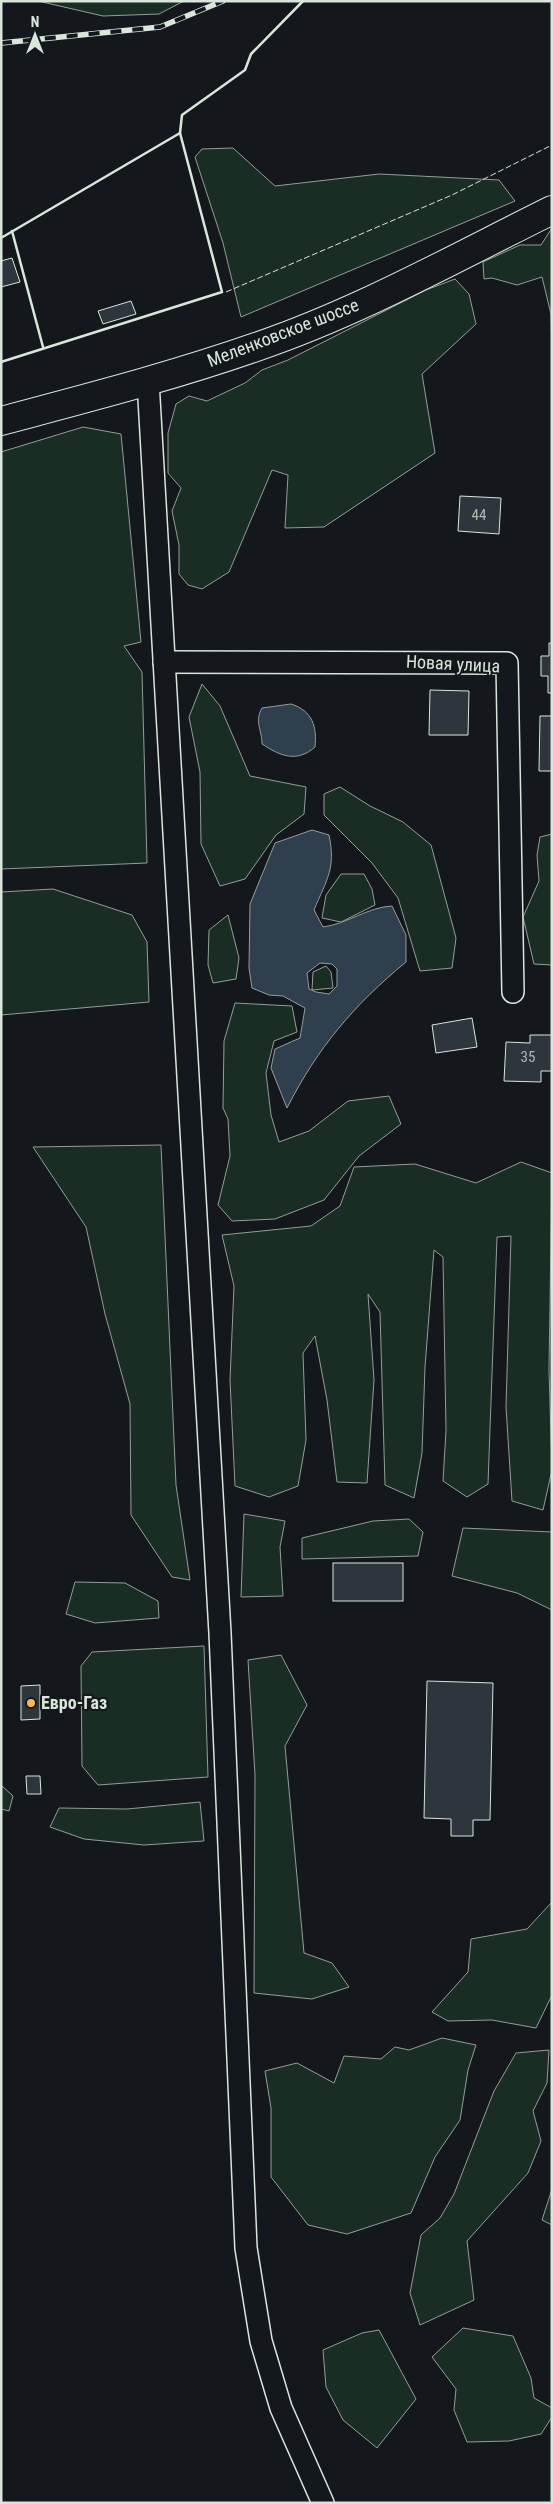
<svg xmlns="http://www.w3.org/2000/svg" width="553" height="2504" font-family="'Roboto Condensed',sans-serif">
  <rect width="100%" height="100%" fill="#14181c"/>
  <g fill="#1a2d24" stroke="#939e99">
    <path d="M38,1H184L159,14L103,16Z"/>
    <path d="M233,148L275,186L379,174L499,180L515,201L241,317L223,243L195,157L202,149Z"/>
    <path d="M552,228V356L551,314L542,277L517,285L492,278L484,279L483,262L520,245H541Z"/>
    <path d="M455,279L469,294L476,324L422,374L435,453L324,527L285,528L288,475L272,470L229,572L202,589L188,585L179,574V545L172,511L181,488L168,473V433L176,404L189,396L207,401L245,383L262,370L288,360L426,290Z"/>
    <path d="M83,427L121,434L141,642L124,646L142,672L147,863L1,869V452Z"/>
    <path d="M202,684L220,706L250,776L306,787L304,814L276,835L245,879L220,886L201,844L200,772L189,717Z"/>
    <path d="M340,787L370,806L403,822L431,845L456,938L452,968L420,971L398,898L372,863L324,815V794Z"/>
    <path d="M552,834V965L534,964L523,917L539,881L537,855L540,837Z"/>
    <path d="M341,874H364L372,889L375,905L341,922L322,918L326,895Z"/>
    <path d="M53,889L132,915L147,942L149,1002L1,1015V892Z"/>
    <path d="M228,915L239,958L236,979L213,983L208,965L209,930Z"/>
    <path d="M326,966L331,972L333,988L312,990L313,972Z"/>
    <path d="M235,1003L292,1006L297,1032L274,1041L266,1073L271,1115L279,1142L309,1131L348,1101L389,1096L401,1124L359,1156L324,1200L275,1219L232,1221L218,1205L230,1156L228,1119L223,1108L224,1041Z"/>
    <path d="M161,1145L176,1485L190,1580L172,1577L131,1515L130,1404L105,1314L86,1227L33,1147Z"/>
    <path d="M521,1162L552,1173L549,1370L552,1470L543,1510L512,1501L506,1407L511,1236L497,1237L488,1484L467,1497L443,1481L446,1431L443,1257L434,1250L425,1367L422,1453L414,1498L385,1485L380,1312L368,1294L374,1380L367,1483L337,1482L327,1400L315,1336L303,1353L306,1440L298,1486L269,1497L235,1486L230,1380L234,1286L222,1235L311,1226L340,1206L354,1167L415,1164L476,1183Z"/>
    <path d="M244,1514L285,1521L280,1547L283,1596L241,1597Z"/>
    <path d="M409,1519L423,1532L418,1556L302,1559V1538L373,1521Z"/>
    <path d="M463,1528L552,1532V1610L517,1593L452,1576Z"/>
    <path d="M75,1582L125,1583L158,1601L159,1618L95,1623L66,1614Z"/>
    <path d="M204,1646L208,1777L98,1785L82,1766L81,1666L92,1652Z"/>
    <path d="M281,1655L307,1705L285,1746L304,1953L332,1963L349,1987L312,1999L254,1993L255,1775L248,1660Z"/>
    <path d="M1,1785L13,1796L9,1811L1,1809Z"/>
    <path d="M200,1802L204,1841L144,1845L84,1839L50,1827L59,1808L127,1809Z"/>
    <path d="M552,1902V1995L536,2028L492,2020L448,2021L432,2012L468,1972L471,1939L527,1929Z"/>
    <path d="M442,2038L476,2045L468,2070L460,2120L435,2157L411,2213L347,2234L308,2225L271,2177V2108L265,2071L297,2063L334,2083L344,2056L381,2059L395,2047L409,2050Z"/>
    <path d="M549,2050L547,2083L533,2111L541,2141L528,2173L467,2241L474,2300L420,2325L410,2293L421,2235L440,2218L454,2194L494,2091L516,2053Z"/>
    <path d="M552,2189V2225L542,2220Z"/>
    <path d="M463,2328L513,2336L531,2378L534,2398L552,2408V2417L541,2434L509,2441L467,2442L454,2410L456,2389L432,2357Z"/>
    <path d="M379,2330L416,2399L377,2448L343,2420L326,2387L323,2350L362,2333Z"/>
  </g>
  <g fill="#2f3f4d" stroke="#939e99" fill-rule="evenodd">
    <path d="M291,704C313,711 317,727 315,747C297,763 280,756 262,744C262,729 254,722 262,708Z"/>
    <path d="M312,830L329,835C336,868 327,879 314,910L323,927C347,924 368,907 392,906L406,935V962C354,1005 318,1047 287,1108L271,1068L275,1049L300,1038L305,1008L283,996L269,995L252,988L249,968L250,904L275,843ZM320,963L332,964L337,969V986L329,994L316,992L309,989L307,973Z"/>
  </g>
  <g fill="#2c363c" stroke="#d8e6dc">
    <path d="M12,258L20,282L1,287V261Z"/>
    <path d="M131,301L136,314L103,324L98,311Z"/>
    <path d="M460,496L501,498L499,534L458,531Z"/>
    <path d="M549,643H552V693H548V676H541V656H549Z"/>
    <path d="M430,690L469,691L468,735H429Z"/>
    <path d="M540,716H552V771H539Z"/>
    <path d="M472,1018L477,1047L436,1053L432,1025Z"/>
    <path d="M530,1035H552V1071H541V1082L504,1081L506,1042L530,1043Z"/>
    <rect x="333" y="1563" width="70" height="38"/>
    <path d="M427,1681L493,1683L490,1820H473V1836H451V1819L424,1818Z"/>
    <path d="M40,1685V1719L21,1720V1686Z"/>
    <path d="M26,1776H40L41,1794H27Z"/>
  </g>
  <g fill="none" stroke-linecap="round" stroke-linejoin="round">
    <g stroke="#d8e6dc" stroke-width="24">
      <g id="minor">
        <path d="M148,381L220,1633L246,2248L261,2341L281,2408L323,2503"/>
        <path d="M164,662L507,663L513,992"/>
      </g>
    </g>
    <g stroke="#d8e6dc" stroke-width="30">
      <path id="major" d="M1,421C87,398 173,376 256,347C359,312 455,258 552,210"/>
    </g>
    <use href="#minor" stroke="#14181c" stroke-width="21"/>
    <use href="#major" stroke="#14181c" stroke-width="28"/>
    <g stroke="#d8e6dc" stroke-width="5.5">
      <path id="rail" d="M1,43L160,27L223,1"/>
    </g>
    <use href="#rail" stroke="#14181c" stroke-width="4" stroke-dasharray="11" stroke-linecap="butt"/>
    <path stroke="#d8e6dc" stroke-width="1" stroke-dasharray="6 2.5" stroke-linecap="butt" d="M226,292L452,195L552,145"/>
    <g stroke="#d8e6dc" stroke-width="2.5">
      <path d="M180,133L182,115L245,70L251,54L303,1"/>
      <path d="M12,231L43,347"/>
      <path d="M1,238L180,133L222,292L1,362"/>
    </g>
  </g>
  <circle fill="#ffb74d" stroke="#14181c" stroke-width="2" cx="31" cy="1703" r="5"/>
  <g text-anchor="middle" stroke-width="4" stroke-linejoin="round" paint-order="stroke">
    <g font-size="15" fill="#adbab4">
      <text x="479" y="520">44</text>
      <text x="528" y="1062">35</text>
    </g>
    <g font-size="18" fill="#d8e6dc" stroke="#14181c">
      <text transform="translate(283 333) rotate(-21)" y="6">Меленковское шоссе</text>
      <text transform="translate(453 664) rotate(3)" y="6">Новая улица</text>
    </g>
    <g font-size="18" font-weight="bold" fill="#d8e6dc" stroke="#14181c" text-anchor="start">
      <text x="41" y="1709">Евро-Газ</text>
    </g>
  </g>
  <rect width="553" height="2504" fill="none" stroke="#d8e6dc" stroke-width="5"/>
  <g transform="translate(35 35)" stroke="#14181c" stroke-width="4" paint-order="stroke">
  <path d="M0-4L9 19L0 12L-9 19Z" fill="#d8e6dc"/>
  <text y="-8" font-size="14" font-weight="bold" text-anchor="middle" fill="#d8e6dc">N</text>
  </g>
</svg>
